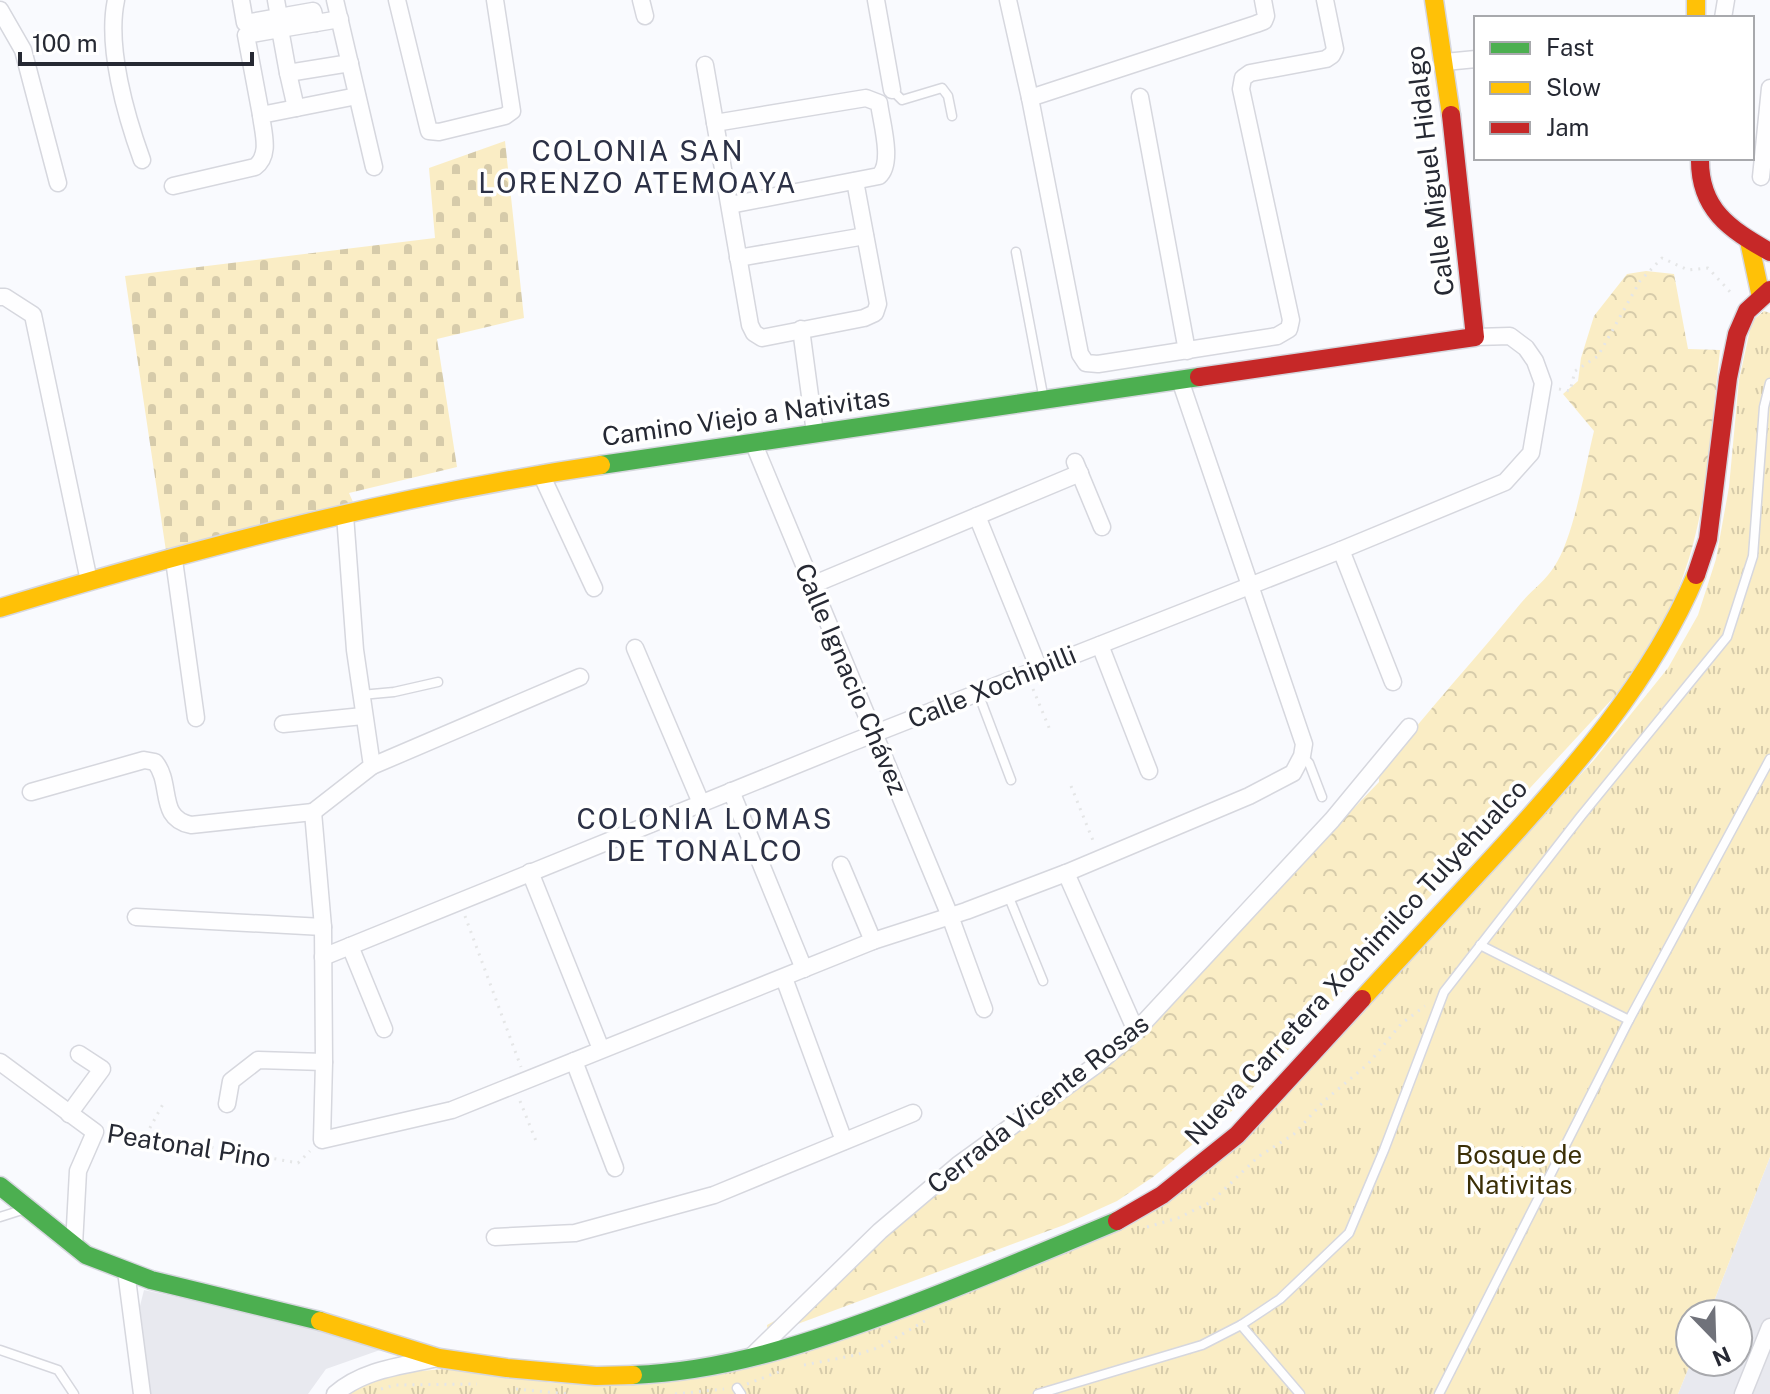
<svg xmlns="http://www.w3.org/2000/svg" width="1770" height="1394" font-family="'Public Sans',sans-serif">
  <defs>
    <pattern id="forest-crowns" width="20" height="18" patternUnits="userSpaceOnUse" patternTransform="scale(2)"><rect width="20" height="18" fill="#faedc5"/><path d="M2 6a3 3 0 1 1 6 0M12 15a3 3 0 1 1 6 0" fill="none" stroke="#d6cbaa"/></pattern>
    <pattern id="cemetery-stones" width="16" height="16" patternUnits="userSpaceOnUse" patternTransform="scale(2)"><rect width="16" height="16" fill="#faedc5"/><path d="M2 7V4a2 2 0 0 1 4 0v3zM10 15v-3a2 2 0 0 1 4 0v3z" fill="#d6cbaa"/></pattern>
    <pattern id="park-tufts" width="24" height="20" patternUnits="userSpaceOnUse" patternTransform="scale(2)"><rect width="24" height="20" fill="#faedc5"/><path d="M3 7l-1-3M5 7V3M7 7l1-3M15 17l-1-3M17 17v-4M19 17l1-3" fill="none" stroke="#d6cbaa"/></pattern>
  </defs>
  <rect width="100%" height="100%" fill="#f9fafe"/>
  <g fill="#e8e9ef">
    <path d="M1770,1157V1394H1678L1691,1362H1738V1314H1709Z"/>
    <path d="M144,1290L321,1328L380,1350L326,1369L308,1394H150L140,1306Z"/>
  </g>
  <path fill="url(#forest-crowns)" d="M1646,271L1674,274L1688,349L1720,350C1711,426 1709,507 1682,579C1667,621 1640,660 1615,696L1226,1117L1153,1177L1117,1201L1064,1225L768,1335L767,1325L782,1317L842,1258L1107,1063L1149,1030L1244,925L1233,914L1319,825L1328,835L1379,782V774C1423,715 1474,661 1521,603C1531,591 1546,580 1554,567C1574,538 1585,467 1594,431L1563,394L1578,381L1581,358L1594,316L1627,274Z"/>
  <path fill="url(#cemetery-stones)" d="M505,141L524,318L437,339L457,467L349,493L353,502L166,551L125,276L435,238L429,168Z"/>
  <path fill="url(#park-tufts)" d="M1764,311L1770,313V1157L1709,1314H1690L1691,1362L1678,1394H345L365,1383L395,1373L445,1369L481,1370L552,1383L623,1385L885,1324L1224,1159L1594,760L1668,668L1698,615L1716,559L1729,487L1739,380L1752,321Z"/>
  <g fill="none" stroke-linecap="round" stroke-linejoin="round">
    <g stroke="#d6d7de" stroke-width="11">
      <g id="lane">
        <path d="M892,90L902,100L942,88L948,96L952,116"/>
        <path d="M1016,252L1044,400"/>
        <path d="M978,693L1011,780"/>
        <path d="M361,695L394,692L438,682"/>
        <path d="M1303,757L1309,763L1322,797"/>
        <path d="M1008,895L1043,981"/>
        <path d="M1480,945L1629,1020"/>
        <path d="M0,1217L22,1210"/>
        <path d="M1241,1325L1300,1394"/>
        <path d="M0,1350L58,1370L74,1394"/>
        <path d="M737,1388L741,1394"/>
        <path d="M1038,1394L1202,1345L1241,1325L1280,1299L1349,1233L1384,1150L1444,992L1581,816L1727,637L1753,556L1764,407L1770,383"/>
        <path d="M1439,1394L1629,1020L1770,759"/>
      </g>
    </g>
    <g stroke="#d6d7de" stroke-width="19">
      <g id="street">
        <path d="M116,0C106,47 126,116 142,160"/>
        <path d="M241,0L245,23L313,11L316,23"/>
        <path d="M276,0L279,17"/>
        <path d="M335,0L374,167"/>
        <path d="M397,0L427,123L429,131L439,132L505,116L512,111L495,0"/>
        <path d="M641,0L645,16"/>
        <path d="M876,0L892,90"/>
        <path d="M1008,0L1030,98L1080,354L1086,363L1098,364L1277,336L1289,329L1291,320L1241,89L1243,78L1250,73L1326,59L1332,55L1335,49L1325,0"/>
        <path d="M0,10L23,50L58,183"/>
        <path d="M1723,18L1726,0"/>
        <path d="M280,29L340,19"/>
        <path d="M1445,62L1476,59"/>
        <path d="M705,65L750,325L754,333L762,338L864,318L875,313L878,304L855,181"/>
        <path d="M288,73L296,108"/>
        <path d="M1140,97L1187,351"/>
        <path d="M1030,98L1256,24L1264,21L1266,16L1263,0"/>
        <path d="M261,115L246,35L280,29L288,73L350,63"/>
        <path d="M715,123L866,98L879,103C881,121 894,163 879,176L730,205"/>
        <path d="M1761,177L1770,88"/>
        <path d="M173,186L255,167C271,155 263,133 261,115L357,96"/>
        <path d="M738,258L865,236"/>
        <path d="M0,297H5L33,315L89,581"/>
        <path d="M801,329L815,433"/>
        <path d="M753,442L950,916L984,1009"/>
        <path d="M1075,462L1102,527"/>
        <path d="M541,474L594,588"/>
        <path d="M977,516L1039,669"/>
        <path d="M1341,550L1393,682"/>
        <path d="M174,560L196,718"/>
        <path d="M812,585L1080,473"/>
        <path d="M1100,645L1149,771"/>
        <path d="M635,648L701,803"/>
        <path d="M283,724L363,716"/>
        <path d="M372,766L580,677"/>
        <path d="M731,791L804,969"/>
        <path d="M31,792L144,760L155,762C173,784 157,818 191,825L313,812"/>
        <path d="M313,812L323,927L324,1062L322,1140L452,1110L873,941L966,911L1066,873L1249,796L1293,773L1302,756L1304,744L1180,380"/>
        <path d="M313,812L372,766L355,650L345,515"/>
        <path d="M841,865L873,941"/>
        <path d="M530,872L601,1049"/>
        <path d="M1066,873L1136,1031"/>
        <path d="M136,917L323,927"/>
        <path d="M350,946L384,1029"/>
        <path d="M323,957L848,744L1341,550L1505,482L1531,453L1543,383L1535,361L1526,348L1510,336L1475,337"/>
        <path d="M784,978L844,1141"/>
        <path d="M574,1061L615,1168"/>
        <path d="M0,1062L95,1132L78,1171L74,1245"/>
        <path d="M227,1104L231,1081L258,1060L324,1062"/>
        <path d="M69,1114L102,1069L79,1054"/>
        <path d="M495,1237L575,1233L714,1195L913,1113"/>
        <path d="M126,1271L142,1394"/>
        <path d="M751,1357L880,1231L958,1165L1096,1065L1136,1031L1332,820L1409,727"/>
        <path d="M335,1394C364,1369 402,1366 438,1358"/>
        <path d="M1743,1394L1770,1327"/>
      </g>
    </g>
    <g stroke="#d6d7de" stroke-width="21">
      <g id="fast">
        <path d="M601,465L1199,377"/>
        <path d="M0,1186L86,1255L151,1280L320,1321"/>
        <path d="M633,1375C730,1371 818,1340 908,1306C979,1279 1048,1250 1117,1221"/>
      </g>
    </g>
    <g stroke="#d6d7de" stroke-width="21">
      <g id="slow">
        <path d="M1434,0L1451,115"/>
        <path d="M1696,0V18"/>
        <path d="M1749,241L1761,297"/>
        <path d="M0,608C196,548 398,495 601,465"/>
        <path d="M1362,999C1406,951 1450,903 1494,856C1572,771 1651,682 1696,575"/>
        <path d="M320,1321L439,1358L507,1368L596,1376L633,1375"/>
      </g>
    </g>
    <g stroke="#d6d7de" stroke-width="21">
      <g id="jam">
        <path d="M1700,158C1699,209 1729,229 1770,252"/>
        <path d="M1199,377L1475,337L1451,115"/>
        <path d="M1696,575L1708,539L1728,378L1737,334L1747,311L1770,290"/>
        <path d="M1117,1221L1162,1195L1237,1135L1362,999"/>
      </g>
    </g>
    <g stroke="#e5e6e7" stroke-width="3" stroke-dasharray="2 6" stroke-linecap="butt">
      <path d="M1559,389L1570,391L1575,371L1598,356L1640,281L1662,258L1688,270L1708,268L1734,296"/>
      <path d="M1033,689L1050,730"/>
      <path d="M1071,786L1094,843"/>
      <path d="M465,916L521,1067"/>
      <path d="M520,1101L536,1141"/>
      <path d="M109,1129L298,1163L310,1151"/>
      <path d="M146,1135L163,1104"/>
      <path d="M1147,1227L1178,1218L1211,1202L1258,1157L1294,1134L1324,1101L1368,1064L1402,1023L1425,1006"/>
      <path d="M804,1365L856,1355L880,1347L930,1318"/>
      <path d="M747,1384L781,1371"/>
      <path d="M381,1389L395,1385L477,1384"/>
      <path d="M516,1389L568,1394"/>
      <path d="M675,1394L724,1389"/>
    </g>
    <use href="#lane" stroke="#fefeff" stroke-width="8"/>
    <use href="#street" stroke="#fefeff" stroke-width="16"/>
    <use href="#fast" stroke="#4caf50" stroke-width="18"/>
    <use href="#slow" stroke="#ffc107" stroke-width="18"/>
    <use href="#jam" stroke="#c62828" stroke-width="18"/>
  </g>
  <g text-anchor="middle" stroke-width="7" stroke-linejoin="round" paint-order="stroke">
    <g font-size="26" fill="#262933" stroke="#fff">
      <text transform="translate(1430 171) rotate(-97)" y="9">Calle Miguel Hidalgo</text>
      <text transform="translate(746 417) rotate(-8)" y="9">Camino Viejo a Nativitas</text>
      <text transform="translate(851 679) rotate(67)" y="9">Calle Ignacio Chávez</text>
      <text transform="translate(992 687) rotate(-22)" y="9">Calle Xochipilli</text>
      <text transform="translate(1356 962) rotate(-47)" y="9">Nueva Carretera Xochimilco Tulyehualco</text>
      <text transform="translate(1038 1104) rotate(-38)" y="9">Cerrada Vicente Rosas</text>
      <text transform="translate(189 1146) rotate(9)" y="9">Peatonal Pino</text>
    </g>
    <g font-size="26" fill="#3b2f06" stroke="#fff">
      <text x="1519" y="1164">Bosque de<tspan x="1519" dy="30">Nativitas</tspan></text>
    </g>
    <g font-size="28" letter-spacing="2" fill="#2c3146" stroke="#fff">
      <text x="638" y="161">COLONIA SAN<tspan x="638" dy="32">LORENZO ATEMOAYA</tspan></text>
      <text x="705" y="829">COLONIA LOMAS<tspan x="705" dy="32">DE TONALCO</tspan></text>
    </g>
  </g>
  <rect x="1474" y="16" width="280" height="144" fill="#ffffff" stroke="#a8a9ad" stroke-width="2"/>
  <rect x="1490" y="42" width="40" height="12" fill="#4caf50" stroke="#a8a9ad" stroke-width="2"/>
  <text x="1546" y="56" font-size="24" fill="#262933">Fast</text>
  <rect x="1490" y="82" width="40" height="12" fill="#ffc107" stroke="#a8a9ad" stroke-width="2"/>
  <text x="1546" y="96" font-size="24" fill="#262933">Slow</text>
  <rect x="1490" y="122" width="40" height="12" fill="#c62828" stroke="#a8a9ad" stroke-width="2"/>
  <text x="1546" y="136" font-size="24" fill="#262933">Jam</text>
  <g transform="translate(1714 1338) rotate(157)"><circle r="38" fill="#ffffff" stroke="#a8a9ad" stroke-width="2"/>
  <path d="M0-6L14 30L0 20L-14 30Z" fill="#70727a"/>
  <text y="-12" font-size="22" font-weight="bold" text-anchor="middle" fill="#262933">N</text>
  </g>
  <path d="M20 52v12h232v-12" fill="none" stroke="#262933" stroke-width="4"/>
  <text x="32" y="52" font-size="24" fill="#262933" stroke="#ffffff" stroke-width="6" paint-order="stroke">100 m</text>
</svg>
